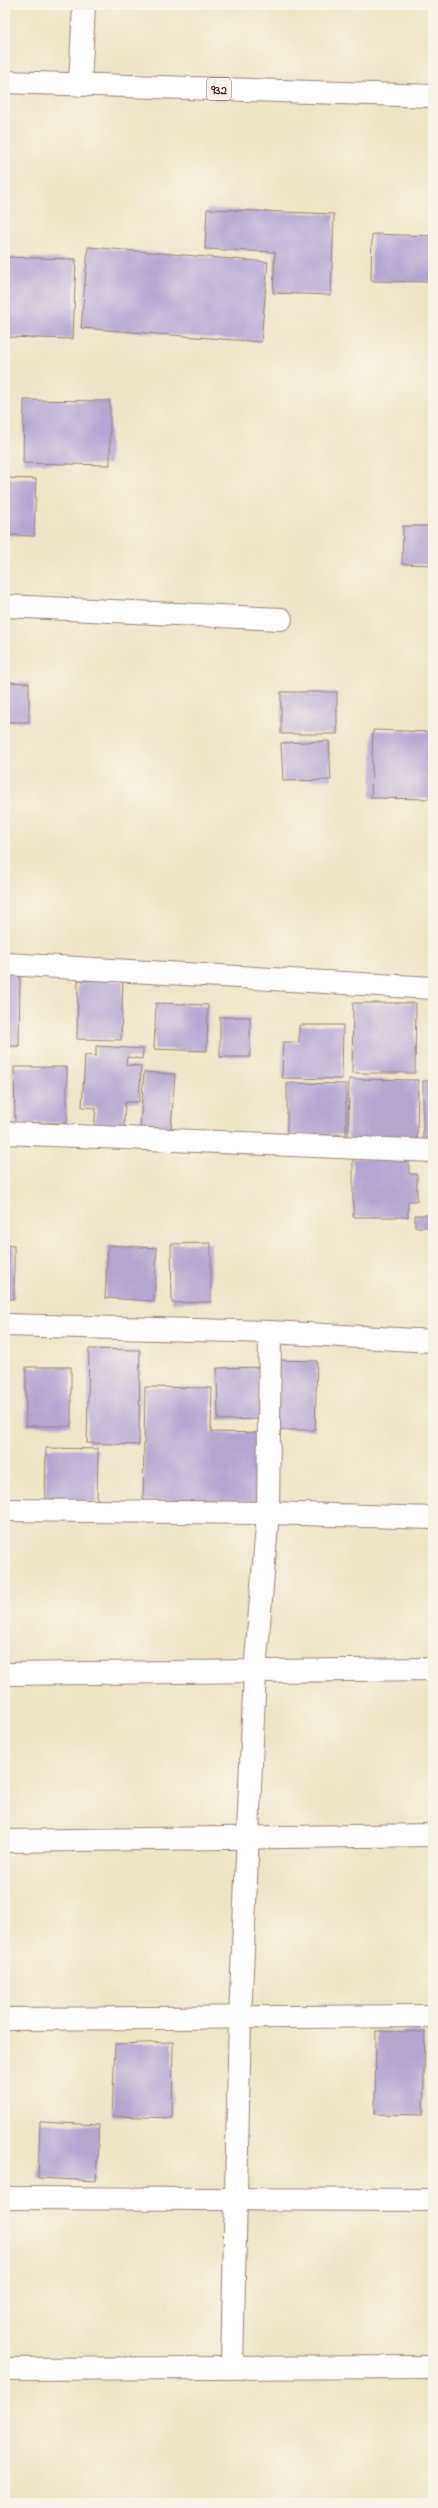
<svg xmlns="http://www.w3.org/2000/svg" width="438" height="2508" font-family="'Indie Flower',sans-serif">
  <rect width="100%" height="100%" fill="#f7f3e8"/>
  <filter id="ink" filterUnits="userSpaceOnUse"><feTurbulence type="fractalNoise" baseFrequency=".025" numOctaves="2"/><feDisplacementMap in="SourceGraphic" scale="8" xChannelSelector="R" yChannelSelector="G"/><feConvolveMatrix kernelMatrix="1 2 1 2 8 2 1 2 1" color-interpolation-filters="sRGB"/></filter>
  <filter id="wash" filterUnits="userSpaceOnUse"><feTurbulence type="fractalNoise" baseFrequency=".012" numOctaves="4" result="noise"/><feDisplacementMap in="SourceGraphic" scale="16" xChannelSelector="R" yChannelSelector="G"/><feGaussianBlur stdDeviation="0.9" result="paint"/><feColorMatrix in="noise" values="0 0 0 0 0 0 0 0 0 0 0 0 0 0 0 0 0 1.4 0 .05"/><feComposite in="paint" operator="in"/></filter>
  <g filter="url(#wash)">
    <rect width="100%" height="100%" fill="#ede5c7"/>
    <g id="blocks">
      <g fill="#b2a5d0">
        <path d="M207,209L334,214L331,295L273,293L275,252L205,249Z"/>
        <path d="M372,234L433,236V282L371,281Z"/>
        <path d="M88,247L268,262L261,342L81,328Z"/>
        <path d="M5,257L76,259L73,339L5,337Z"/>
        <path d="M24,400L110,401V465L23,463Z"/>
        <path d="M5,478L36,479L34,536L5,535Z"/>
        <path d="M403,526H433V565L402,564Z"/>
        <path d="M5,682L29,683V722H5Z"/>
        <rect x="281" y="692" width="56" height="42"/>
        <path d="M373,730L433,732V799L371,798Z"/>
        <path d="M329,741L331,780L283,781L281,743Z"/>
        <path d="M5,972L20,973L19,1046H5Z"/>
        <path d="M78,980L123,981L121,1040L77,1039Z"/>
        <path d="M156,1003L208,1005L207,1051L154,1049Z"/>
        <path d="M353,1003H416L415,1073H352Z"/>
        <rect x="220" y="1017" width="30" height="40"/>
        <path d="M299,1025H343L342,1079L282,1078L283,1042H299Z"/>
        <path d="M96,1046L143,1049L142,1059L127,1057L126,1065L141,1066L139,1102H125L124,1127L94,1126L96,1108L82,1107L85,1055L96,1056Z"/>
        <path d="M14,1067H67V1123H15Z"/>
        <path d="M144,1072L175,1074L171,1129L140,1127Z"/>
        <path d="M349,1079L418,1080L417,1142L348,1141Z"/>
        <rect x="423" y="1081" width="10" height="62"/>
        <path d="M287,1083L346,1084V1135H287Z"/>
        <path d="M353,1158L409,1159V1174H417V1201H408V1217H353Z"/>
        <rect x="415" y="1215" width="18" height="12"/>
        <path d="M211,1243V1302L172,1303L171,1244Z"/>
        <path d="M5,1245L14,1246V1299H5Z"/>
        <path d="M108,1245L157,1248L154,1301L105,1298Z"/>
        <path d="M89,1349L140,1350L139,1445L87,1443Z"/>
        <path d="M276,1360L317,1361L315,1430H274Z"/>
        <rect x="26" y="1367" width="45" height="59"/>
        <path d="M266,1367L267,1419L218,1420L217,1368Z"/>
        <path d="M145,1387L212,1388L211,1432L265,1433L264,1502L143,1500Z"/>
        <path d="M46,1448L98,1449L97,1502L45,1501Z"/>
        <path d="M376,2031L425,2032L423,2115L375,2114Z"/>
        <path d="M173,2042L172,2118L112,2116L115,2044Z"/>
        <path d="M40,2122L99,2125L96,2181L38,2178Z"/>
      </g>
    </g>
  </g>
  <g filter="url(#ink)">
    <use href="#blocks" fill-opacity="0" stroke="#9c8279" stroke-width="1"/>
    <g fill="none" stroke-linecap="round" stroke-linejoin="round">
      <g stroke="#9c8279" stroke-width="24">
        <g id="minor">
          <path d="M80,85L84,5"/>
          <path d="M5,606L281,619"/>
          <path d="M5,964L433,988"/>
          <path d="M5,1133L433,1151"/>
          <path d="M5,1325L270,1332L433,1341"/>
          <path d="M5,1510L268,1513L433,1518"/>
          <path d="M5,1674L433,1669"/>
          <path d="M5,1841L433,1835"/>
          <path d="M5,2019L433,2016"/>
          <path d="M5,2198L433,2200"/>
          <path d="M232,2367L240,2018L255,1672L268,1513L270,1332"/>
          <path d="M5,2369L433,2367"/>
        </g>
      </g>
      <g stroke="#9c8279" stroke-width="24">
        <path id="primary" d="M5,82L433,96"/>
      </g>
      <use href="#minor" stroke="#fff" stroke-width="22"/>
      <use href="#primary" stroke="#fff" stroke-width="22"/>
    </g>
  </g>
  <g text-anchor="middle" stroke-width="3" stroke-linejoin="round" paint-order="stroke">
    <rect fill="#f7f3e8" stroke="#7e5f64" stroke-width="1" x="207" y="78" width="24" height="22" rx="3"/>
    <g font-size="13" font-weight="bold" fill="#4a1f2b">
      <text x="219" y="94">932</text>
    </g>
  </g>
  <rect width="438" height="2508" fill="none" stroke="#f7f3e8" stroke-width="20"/>
</svg>
